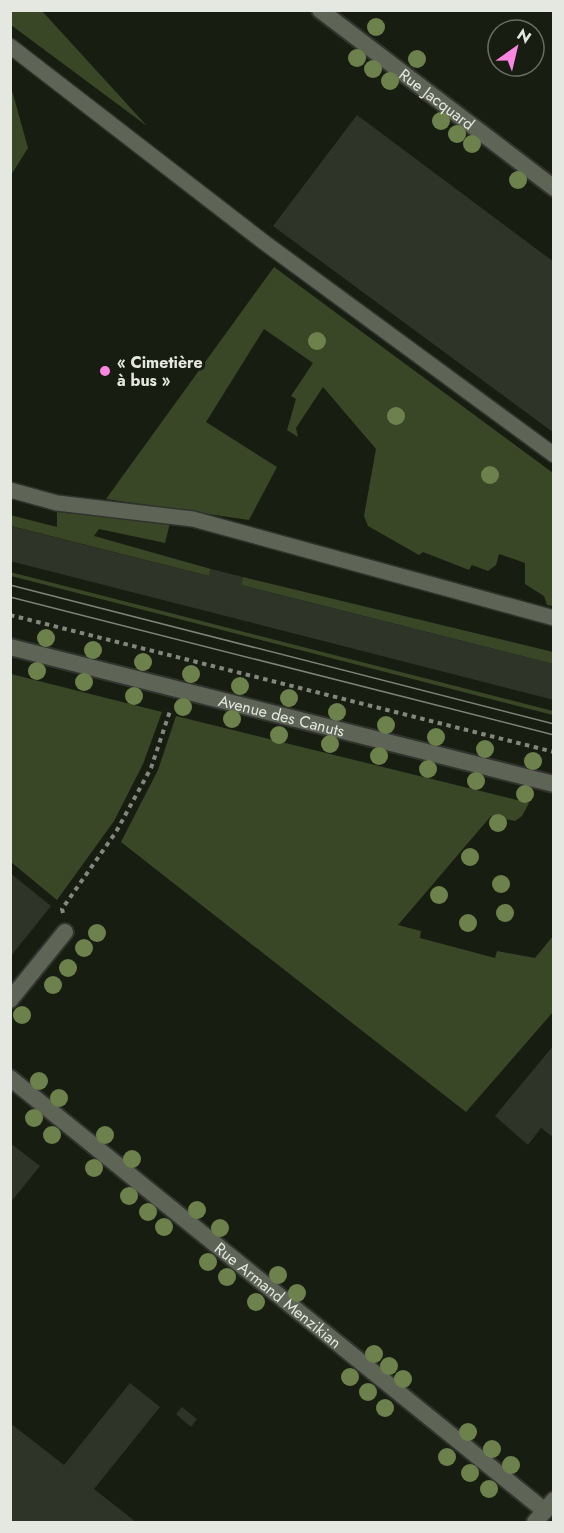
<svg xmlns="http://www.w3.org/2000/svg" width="564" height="1533" font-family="Jost,sans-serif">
  <rect width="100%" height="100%" fill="#181d11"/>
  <g fill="#3a4726">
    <path d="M11,10L42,11L147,126L11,25Z"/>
    <path d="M11,87L28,148L11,175H10Z"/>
    <path d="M274,267L553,473V606L547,605L544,596L525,584V563L499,554L496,565L488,571L472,565L469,570L423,552L419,555L368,526L364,516L376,449L323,387L296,428L298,437L287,430L296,399L291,396L313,363L264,329L206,422L277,467L249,520L106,499Z"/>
    <path d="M57,512L170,523L165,543L99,529L94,536L211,569L209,576L11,526L10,515L57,527Z"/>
    <path d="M10,572L553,711V715L11,576Z"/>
    <path d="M243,577L553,652V664L241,585Z"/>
    <path d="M11,674L162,712L143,764L114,821L57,900L11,862Z"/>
    <path d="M176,716L529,803L522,816L515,821L491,816L398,925L421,931L420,938L495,958L497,951L535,958L553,936V1012L466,1112L121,842L158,770Z"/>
  </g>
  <g fill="#2f3428">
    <path d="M357,115L554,262V433L273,226Z"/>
    <path d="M10,526L209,576L211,569L243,577L241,585L554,664V700L10,561Z"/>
    <path d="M10,873L51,906L10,957Z"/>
    <path d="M554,1045V1138L541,1128L528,1145L495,1116Z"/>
    <path d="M10,1143L40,1166L10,1203Z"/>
    <path d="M130,1383L160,1407L94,1489L136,1522H10V1423L64,1465Z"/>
    <path d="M182,1407L197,1419L191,1427L176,1414Z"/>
  </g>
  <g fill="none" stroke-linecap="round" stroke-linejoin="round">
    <g stroke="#31342e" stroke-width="18">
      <g id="service">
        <path d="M10,46L265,243L554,455"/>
        <path d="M10,490L57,503L193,519L554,618"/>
      </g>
    </g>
    <g stroke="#31342e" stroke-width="20">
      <g id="minor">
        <path id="s1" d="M320,10L554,188"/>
        <path id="s2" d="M10,647L554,784"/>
        <path d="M10,1000L65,932"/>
        <path id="s3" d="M10,1078L545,1511"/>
      </g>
    </g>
    <g stroke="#31342e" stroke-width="20">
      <path id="tertiary" d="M535,1522L554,1500"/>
    </g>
    <g stroke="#83877d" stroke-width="4" stroke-dasharray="4.5 4.5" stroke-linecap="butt">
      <path d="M10,615L554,752"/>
      <path d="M63,913L62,909L116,832L151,768L170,711"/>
    </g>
    <use href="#service" stroke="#5e6456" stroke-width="15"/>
    <use href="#minor" stroke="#5e6456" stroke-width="16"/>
    <use href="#tertiary" stroke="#5e6456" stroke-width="16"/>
    <g stroke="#7d8278" stroke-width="1.5">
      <path d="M10,585L554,724"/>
      <path d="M10,597L554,735"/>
    </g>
  </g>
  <g fill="#6c814c">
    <circle cx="376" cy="27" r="9"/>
    <circle cx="357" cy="58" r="9"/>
    <circle cx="417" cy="59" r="9"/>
    <circle cx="373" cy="69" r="9"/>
    <circle cx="390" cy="81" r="9"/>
    <circle cx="441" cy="121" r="9"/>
    <circle cx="457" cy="134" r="9"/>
    <circle cx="472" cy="144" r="9"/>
    <circle cx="518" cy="180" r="9"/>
    <circle cx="317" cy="341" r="9"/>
    <circle cx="396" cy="416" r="9"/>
    <circle cx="490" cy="475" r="9"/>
    <circle cx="46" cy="638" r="9"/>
    <circle cx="93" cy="650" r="9"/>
    <circle cx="143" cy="662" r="9"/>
    <circle cx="37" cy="671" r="9"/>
    <circle cx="191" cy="674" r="9"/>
    <circle cx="84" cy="682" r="9"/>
    <circle cx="240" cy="686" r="9"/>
    <circle cx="134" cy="696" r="9"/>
    <circle cx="289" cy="698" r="9"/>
    <circle cx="183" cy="707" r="9"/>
    <circle cx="337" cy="712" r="9"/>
    <circle cx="232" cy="719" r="9"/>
    <circle cx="386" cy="725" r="9"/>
    <circle cx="279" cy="735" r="9"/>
    <circle cx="436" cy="737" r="9"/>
    <circle cx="330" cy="744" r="9"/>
    <circle cx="485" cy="749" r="9"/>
    <circle cx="379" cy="756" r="9"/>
    <circle cx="533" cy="761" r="9"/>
    <circle cx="428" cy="769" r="9"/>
    <circle cx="476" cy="781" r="9"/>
    <circle cx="525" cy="794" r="9"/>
    <circle cx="498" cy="823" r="9"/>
    <circle cx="470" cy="857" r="9"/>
    <circle cx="501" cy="884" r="9"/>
    <circle cx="439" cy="895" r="9"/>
    <circle cx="505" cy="913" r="9"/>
    <circle cx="468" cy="923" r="9"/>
    <circle cx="97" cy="933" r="9"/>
    <circle cx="84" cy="948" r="9"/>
    <circle cx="68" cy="968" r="9"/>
    <circle cx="53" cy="985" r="9"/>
    <circle cx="22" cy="1015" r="9"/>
    <circle cx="39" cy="1081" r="9"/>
    <circle cx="59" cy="1098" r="9"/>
    <circle cx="34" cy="1118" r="9"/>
    <circle cx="52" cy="1135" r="9"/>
    <circle cx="105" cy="1135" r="9"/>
    <circle cx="132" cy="1159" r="9"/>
    <circle cx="94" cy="1168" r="9"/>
    <circle cx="129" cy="1196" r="9"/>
    <circle cx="197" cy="1210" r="9"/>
    <circle cx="148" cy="1212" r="9"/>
    <circle cx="164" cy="1227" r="9"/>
    <circle cx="220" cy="1228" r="9"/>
    <circle cx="208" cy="1262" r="9"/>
    <circle cx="278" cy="1275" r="9"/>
    <circle cx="227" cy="1277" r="9"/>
    <circle cx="297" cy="1293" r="9"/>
    <circle cx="256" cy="1302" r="9"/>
    <circle cx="374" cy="1354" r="9"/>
    <circle cx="389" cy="1366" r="9"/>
    <circle cx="350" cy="1377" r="9"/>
    <circle cx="403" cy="1379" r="9"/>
    <circle cx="368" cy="1392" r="9"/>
    <circle cx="385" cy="1408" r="9"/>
    <circle cx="468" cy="1432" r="9"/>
    <circle cx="492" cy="1449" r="9"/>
    <circle cx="447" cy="1457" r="9"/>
    <circle cx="511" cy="1465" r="9"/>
    <circle cx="470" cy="1473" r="9"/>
    <circle cx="489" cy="1489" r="9"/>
  </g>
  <circle fill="#fd86e2" stroke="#181d11" stroke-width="2" cx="105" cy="371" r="6"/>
  <g text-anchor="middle" stroke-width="6" stroke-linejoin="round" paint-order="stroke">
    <g font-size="16" fill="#e4e8e0" stroke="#181d11">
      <text dy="6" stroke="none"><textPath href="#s1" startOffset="147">Rue Jacquard</textPath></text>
      <text dy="6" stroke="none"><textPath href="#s2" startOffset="280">Avenue des Canuts</textPath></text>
      <text dy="6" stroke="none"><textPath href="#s3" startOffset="345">Rue Armand Menzikian</textPath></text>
    </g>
    <g font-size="16" font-weight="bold" fill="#e4e8e0" stroke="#181d11" text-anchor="start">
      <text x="117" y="368">« Cimetière<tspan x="117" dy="18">à bus »</tspan></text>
    </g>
  </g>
  <rect width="564" height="1533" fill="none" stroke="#e4e8e0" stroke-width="24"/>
  <g transform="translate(516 48) rotate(34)"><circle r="28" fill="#181d11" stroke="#6a6e64" stroke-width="1.5"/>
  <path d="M0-4.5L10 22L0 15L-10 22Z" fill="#fd86e2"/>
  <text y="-9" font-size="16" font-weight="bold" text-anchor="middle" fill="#e4e8e0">N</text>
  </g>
</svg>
